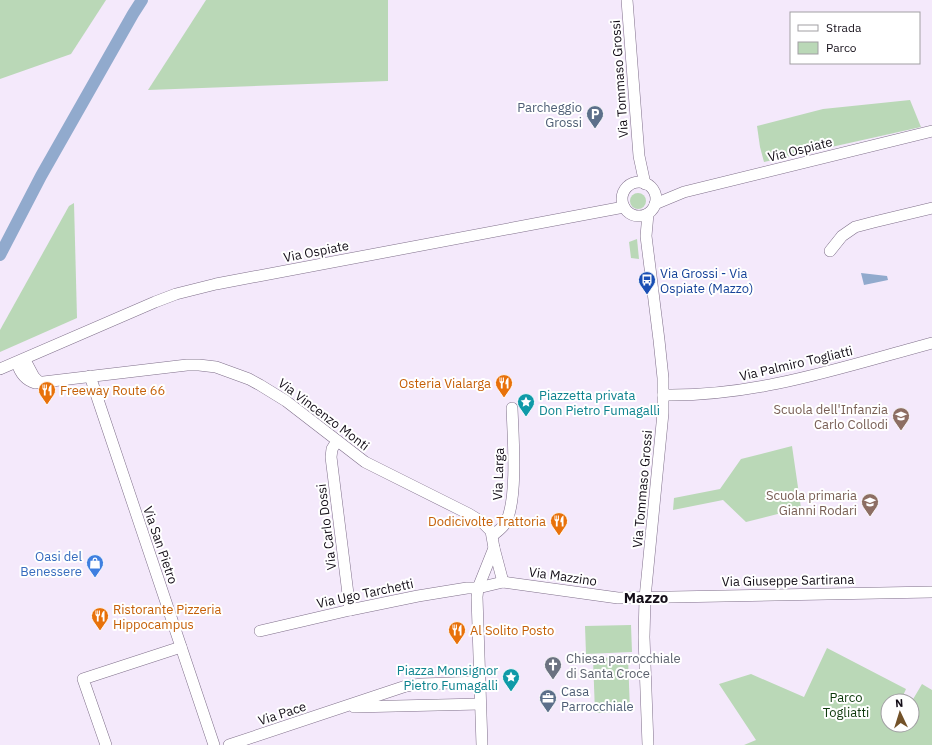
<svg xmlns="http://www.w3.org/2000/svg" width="932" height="745" font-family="'IBM Plex Sans',sans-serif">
  <rect width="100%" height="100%" fill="#f4e9fb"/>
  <g fill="#bad8b7">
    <path d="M0,0H106L71,54L0,79Z"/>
    <path d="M206,0H388V81L148,90Z"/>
    <path d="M910,100L921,127L764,162L760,147L757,126L823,109Z"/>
    <circle cx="638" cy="201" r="8"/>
    <path d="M74,203L77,318L0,352V330L69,206Z"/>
    <path d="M637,239L639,259L631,258L629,242Z"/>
    <path d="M792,446L801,508L746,522L723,500L673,510L674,498L720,489L741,459Z"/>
    <path d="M631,625L632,652L586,654L585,626Z"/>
    <path d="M827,648L906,689L902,698L908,701H888V725H912V701L922,684L932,690V745H744L756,740L719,684L751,674L804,697Z"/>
    <path d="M628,657L630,712L595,713L593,658Z"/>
  </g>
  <path fill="#91aacd" d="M861,273L887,276L888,280L864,285Z"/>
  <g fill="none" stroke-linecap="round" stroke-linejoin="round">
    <path stroke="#91aacd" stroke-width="12" d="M0,255L41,176L133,14L142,0"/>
    <g stroke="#7f6f8a" stroke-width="12">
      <g id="minor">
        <path d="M627,0L639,156L645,184"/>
        <circle cx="639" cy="199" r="17"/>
        <path d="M655,204L684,192L932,131"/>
        <path d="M830,251L842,236L855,227L874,222L932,208"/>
        <path d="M25,360L34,377L39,382"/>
        <path d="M17,363C20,373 25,380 35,383L187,365H199L216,367L249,379L260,385L286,401L365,462L469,514L482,522L491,531L494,548L503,582"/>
        <path d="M0,369L155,302L176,294L216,284L624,207"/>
        <path d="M90,376L214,745"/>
        <path d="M663,395C756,397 843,367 932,343"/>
        <path d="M337,441L332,449L331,457L350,610"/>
        <path d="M493,535C498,531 503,528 506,522C518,498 513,436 512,408"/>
        <path d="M260,631L350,610L418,596L467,588H478L503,582L618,598L932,592"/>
        <path d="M354,707L480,704"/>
        <path d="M106,745L83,679L181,647"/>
        <path d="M229,745L406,686L422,684L479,682"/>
        <path d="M482,745L477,597L478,588L494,548"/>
        <path d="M648,745L644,637L645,598L663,413V378L659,340L646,236L648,214"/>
      </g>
    </g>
    <use href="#minor" stroke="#fff" stroke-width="11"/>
  </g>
  <defs>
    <g id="parking-pin" transform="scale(0.9)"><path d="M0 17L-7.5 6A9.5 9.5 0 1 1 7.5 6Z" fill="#5c6f8a" stroke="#fff"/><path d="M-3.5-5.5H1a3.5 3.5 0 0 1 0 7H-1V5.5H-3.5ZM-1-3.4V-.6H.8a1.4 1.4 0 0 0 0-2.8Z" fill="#fff"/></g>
    <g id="bus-pin" transform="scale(0.9)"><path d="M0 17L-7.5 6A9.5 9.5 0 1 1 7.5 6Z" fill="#1a4fb4" stroke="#fff"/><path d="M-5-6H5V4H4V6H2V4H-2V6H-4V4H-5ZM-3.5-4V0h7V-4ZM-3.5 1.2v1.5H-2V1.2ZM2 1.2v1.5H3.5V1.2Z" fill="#fff"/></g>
    <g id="restaurant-pin" transform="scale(0.9)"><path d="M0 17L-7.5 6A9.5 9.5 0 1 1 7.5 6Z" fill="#e8710a" stroke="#fff"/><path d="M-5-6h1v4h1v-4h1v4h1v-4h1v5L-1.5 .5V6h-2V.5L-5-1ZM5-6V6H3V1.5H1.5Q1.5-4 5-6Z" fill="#fff"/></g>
    <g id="sight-pin" transform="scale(0.9)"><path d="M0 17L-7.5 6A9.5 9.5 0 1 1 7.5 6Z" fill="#0f9aa8" stroke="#fff"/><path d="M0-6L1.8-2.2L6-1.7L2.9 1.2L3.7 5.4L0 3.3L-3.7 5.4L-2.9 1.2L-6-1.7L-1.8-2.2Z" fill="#fff"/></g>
    <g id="school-pin" transform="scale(0.9)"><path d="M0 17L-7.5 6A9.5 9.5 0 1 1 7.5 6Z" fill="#8d6e63" stroke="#fff"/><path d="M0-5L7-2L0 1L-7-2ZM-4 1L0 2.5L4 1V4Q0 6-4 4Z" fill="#fff"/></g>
    <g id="shop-pin" transform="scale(0.9)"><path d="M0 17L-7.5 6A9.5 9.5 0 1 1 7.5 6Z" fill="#3f7fe0" stroke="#fff"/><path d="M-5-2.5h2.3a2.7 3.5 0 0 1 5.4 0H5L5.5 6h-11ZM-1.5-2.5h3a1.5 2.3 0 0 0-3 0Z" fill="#fff"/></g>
    <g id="church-pin" transform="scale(0.9)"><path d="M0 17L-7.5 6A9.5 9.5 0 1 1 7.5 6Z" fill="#6b7280" stroke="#fff"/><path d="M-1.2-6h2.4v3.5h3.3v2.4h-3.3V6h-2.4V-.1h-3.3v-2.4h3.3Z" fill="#fff"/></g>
    <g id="office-pin" transform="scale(0.9)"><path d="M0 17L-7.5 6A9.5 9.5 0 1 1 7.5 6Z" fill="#5c6f8a" stroke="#fff"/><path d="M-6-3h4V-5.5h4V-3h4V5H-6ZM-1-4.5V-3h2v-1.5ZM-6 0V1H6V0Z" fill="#fff"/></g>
  </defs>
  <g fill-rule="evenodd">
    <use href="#parking-pin" x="595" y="114"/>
    <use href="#bus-pin" x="647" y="280"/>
    <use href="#restaurant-pin" x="504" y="383"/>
    <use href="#restaurant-pin" x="47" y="390"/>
    <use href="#sight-pin" x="526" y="402"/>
    <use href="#school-pin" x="901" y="416"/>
    <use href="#school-pin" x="870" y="502"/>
    <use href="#restaurant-pin" x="559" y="521"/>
    <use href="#shop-pin" x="95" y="563"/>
    <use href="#restaurant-pin" x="100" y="616"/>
    <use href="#restaurant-pin" x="457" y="630"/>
    <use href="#church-pin" x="553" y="665"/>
    <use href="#sight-pin" x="511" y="677"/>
    <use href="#office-pin" x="548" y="698"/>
  </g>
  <g text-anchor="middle" stroke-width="4" stroke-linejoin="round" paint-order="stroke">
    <g font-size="13" fill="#140e18" stroke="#fff">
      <text transform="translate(619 79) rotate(-94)" y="5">Via Tommaso Grossi</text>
      <text transform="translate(800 149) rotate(-14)" y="5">Via Ospiate</text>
      <text transform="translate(316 251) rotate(-11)" y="5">Via Ospiate</text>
      <text transform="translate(796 363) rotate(-13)" y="5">Via Palmiro Togliatti</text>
      <text transform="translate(324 414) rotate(37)" y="5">Via Vincenzo Monti</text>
      <text transform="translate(498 474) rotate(-88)" y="5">Via Larga</text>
      <text transform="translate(642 489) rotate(-85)" y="5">Via Tommaso Grossi</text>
      <text transform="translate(326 527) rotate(-97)" y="5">Via Carlo Dossi</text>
      <text transform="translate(161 545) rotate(71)" y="5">Via San Pietro</text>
      <text transform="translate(563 576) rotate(8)" y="5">Via Mazzino</text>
      <text transform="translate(788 580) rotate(-1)" y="5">Via Giuseppe Sartirana</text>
      <text transform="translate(365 593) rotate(-12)" y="5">Via Ugo Tarchetti</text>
      <text transform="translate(282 713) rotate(-18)" y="5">Via Pace</text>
    </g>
    <g font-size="13" fill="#4e5e75" stroke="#fff" text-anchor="end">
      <text x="582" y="112">Parcheggio<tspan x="582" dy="15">Grossi</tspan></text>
      <text x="561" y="696" text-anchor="start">Casa<tspan x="561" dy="15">Parrocchiale</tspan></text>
    </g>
    <g font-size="13" fill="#164399" stroke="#fff" text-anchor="start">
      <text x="660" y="278">Via Grossi - Via<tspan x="660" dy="15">Ospiate (Mazzo)</tspan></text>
    </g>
    <g font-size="13" fill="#c56008" stroke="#fff" text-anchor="start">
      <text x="491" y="388" text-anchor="end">Osteria Vialarga</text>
      <text x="60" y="395">Freeway Route 66</text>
      <text x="546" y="526" text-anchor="end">Dodicivolte Trattoria</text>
      <text x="113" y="614">Ristorante Pizzeria<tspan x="113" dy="15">Hippocampus</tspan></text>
      <text x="470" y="635">Al Solito Posto</text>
    </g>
    <g font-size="13" fill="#0d838f" stroke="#fff" text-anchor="start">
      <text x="539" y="400">Piazzetta privata<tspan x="539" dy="15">Don Pietro Fumagalli</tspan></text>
      <text x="498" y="675" text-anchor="end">Piazza Monsignor<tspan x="498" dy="15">Pietro Fumagalli</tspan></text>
    </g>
    <g font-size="13" fill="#785e54" stroke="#fff" text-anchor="end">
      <text x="888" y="414">Scuola dell'Infanzia<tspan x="888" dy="15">Carlo Collodi</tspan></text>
      <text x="857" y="500">Scuola primaria<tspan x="857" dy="15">Gianni Rodari</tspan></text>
    </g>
    <g font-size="13" fill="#366cbe" stroke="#fff" text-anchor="end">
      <text x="82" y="561">Oasi del<tspan x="82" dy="15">Benessere</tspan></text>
    </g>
    <g font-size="13" fill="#5b616d" stroke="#fff" text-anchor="start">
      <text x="566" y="663">Chiesa parrocchiale<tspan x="566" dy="15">di Santa Croce</tspan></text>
    </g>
    <g font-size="13" fill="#0e3a0c" stroke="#fff">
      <text x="846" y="702">Parco<tspan x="846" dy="15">Togliatti</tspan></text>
    </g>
    <g font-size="15" font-weight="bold" fill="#140e18" stroke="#fff">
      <text x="646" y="603">Mazzo</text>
    </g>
  </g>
  <rect x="790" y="12" width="130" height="52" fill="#ffffff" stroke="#a19fa3"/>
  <rect x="798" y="25" width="20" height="6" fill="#ffffff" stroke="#a19fa3"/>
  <text x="826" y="32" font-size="12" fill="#140e18">Strada</text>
  <rect x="798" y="42" width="20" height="12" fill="#bad8b7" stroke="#a19fa3"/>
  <text x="826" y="52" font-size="12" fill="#140e18">Parco</text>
  <g transform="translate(900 713) rotate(356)"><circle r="19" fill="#ffffff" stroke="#a19fa3"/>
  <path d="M0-3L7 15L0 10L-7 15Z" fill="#735229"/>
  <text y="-6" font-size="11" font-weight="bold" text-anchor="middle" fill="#140e18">N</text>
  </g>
</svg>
